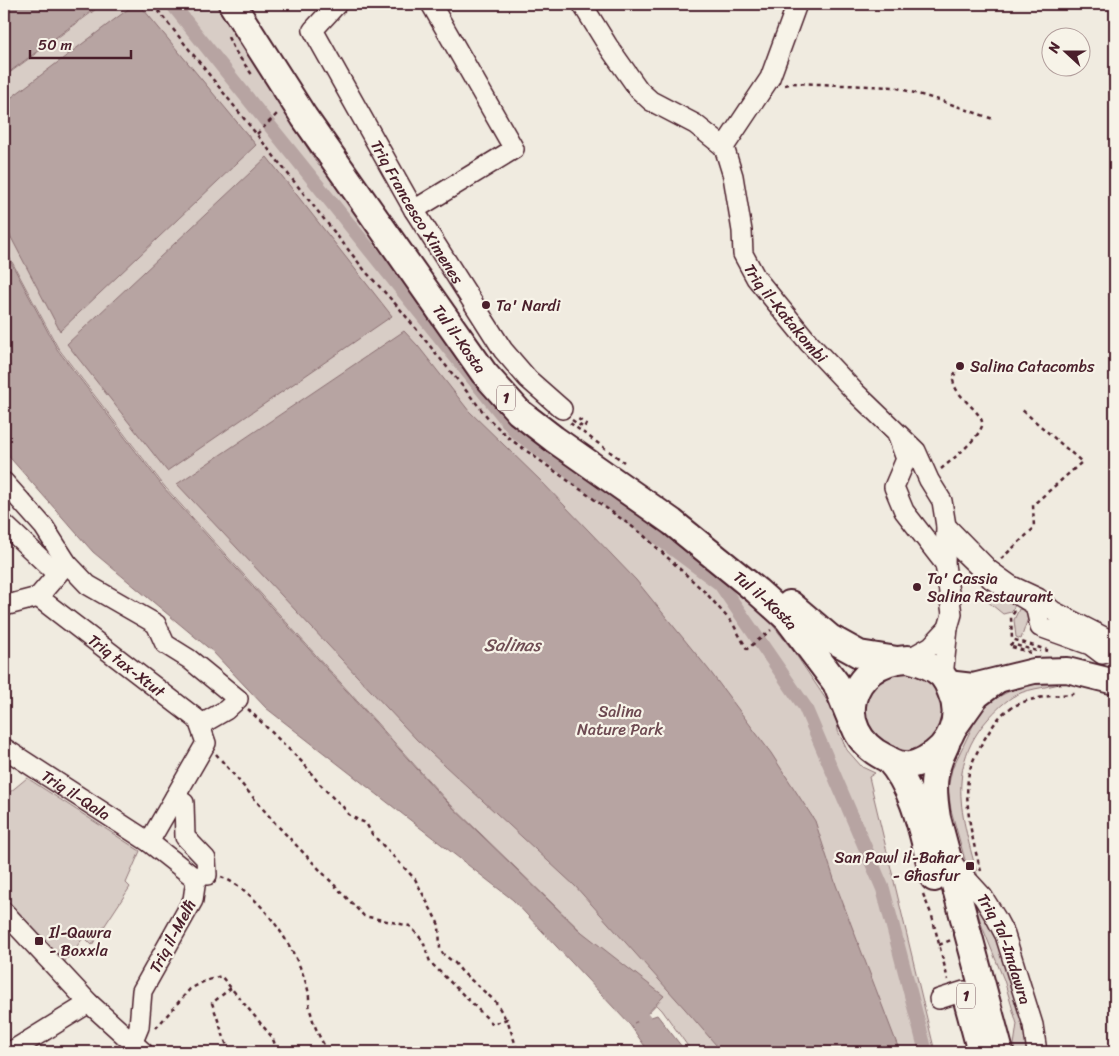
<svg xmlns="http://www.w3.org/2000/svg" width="1119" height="1056" font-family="Sriracha,sans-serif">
  <rect width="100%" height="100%" fill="#f0ebe0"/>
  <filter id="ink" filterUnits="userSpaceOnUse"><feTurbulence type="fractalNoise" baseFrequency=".02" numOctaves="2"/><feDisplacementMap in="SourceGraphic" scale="10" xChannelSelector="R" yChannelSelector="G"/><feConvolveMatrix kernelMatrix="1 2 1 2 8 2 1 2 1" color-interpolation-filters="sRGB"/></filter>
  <g filter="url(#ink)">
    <g fill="#d8cdc6" stroke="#917678">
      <path d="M103,4H223L258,71L319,166L327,167L473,364L753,600L794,652L836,714L838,731L847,750L862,767L875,773L869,777L935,1052H692L662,1010L446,800L165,487L58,348L4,247V77Z"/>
      <path d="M994,598H1001L1015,605L1011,612L1003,614L987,601Z"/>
      <path d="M1019,609L1030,612L1021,639L1016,637L1014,620Z"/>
      <path d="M908,670L932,682L940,693L943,719L939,732L930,742L918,749L905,752L892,750L880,745L864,723L865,697L882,676Z"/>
      <path d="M1051,680L1068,681C1051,688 1032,687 1016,695C1006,700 995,711 988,719C941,772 966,828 981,889L969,874L951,810L948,788L952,769L980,711L996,698L1024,684Z"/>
      <path d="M27,778L140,851L126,883L130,887L92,945L84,937L63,964L4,896V797Z"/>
      <path d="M976,901L996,931L1011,971L1031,1052H1013L1017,1024L1004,980L982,926L974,902Z"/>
    </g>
    <g fill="#b7a4a2" stroke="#8b6f72">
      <path d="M4,4H101L4,76Z"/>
      <path d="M135,4H139L256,145L60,331L4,224V103Z"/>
      <path d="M267,157L392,316L167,471L67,344Z"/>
      <path d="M4,249L57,349L164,488L445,800L578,929L664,996L643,1018L634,1023L657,1015L686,1052H649L630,1025L513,900L266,708L212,651L93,552L4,451Z"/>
      <path d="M404,331L418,346L469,411L541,481L636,580L709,670L771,753L815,821L836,885L900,1052H722L685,1009L575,886L417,740L177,484Z"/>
    </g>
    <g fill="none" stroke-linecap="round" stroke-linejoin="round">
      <g stroke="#b7a4a2" stroke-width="14">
        <path d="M172,4L516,432L720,584L805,707L883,889L926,1052"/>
        <path d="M643,1018L670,1052"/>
      </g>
      <g stroke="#4a1f2b" stroke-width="22">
        <g id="minor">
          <path id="s1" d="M337,4L313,30L414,210L503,350L528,379L562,409"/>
          <path d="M582,4L608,46L639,90L651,101L695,124L724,147"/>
          <path id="s2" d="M797,4L770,78L724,147L733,176L742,231L743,254L756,278L809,343L855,392L916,451L929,480L942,501L946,526L945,564L952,614L948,628"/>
          <path d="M414,210L514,149L431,4"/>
          <path d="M898,437L906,459L894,487L904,511L945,564"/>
          <path d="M4,482L44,527L67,563L88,585L156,624L165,644L189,659L238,699L226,710L200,725"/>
          <path d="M4,524L57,574"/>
          <path d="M945,543L959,548L991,579L1035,605L1040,627L1090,645L1102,654L1110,652L1113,645L1110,640L1053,611L1038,598L1010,585L989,570L946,526"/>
          <path id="s3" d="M38,597L198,720L206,743L149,842"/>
          <path d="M4,606L38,597L67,563"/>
          <path d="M908,659L931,646L948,628L943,677"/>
          <path id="s4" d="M4,748L149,842L196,879L193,900L142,991L139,1027L132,1044"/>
          <path d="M175,797L184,803L185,837L206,859L207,875H201L196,879"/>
          <path id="s5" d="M951,862L983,897L996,918L1005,935L1033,1025L1037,1052"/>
          <path d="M4,912L89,1003L143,1052"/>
          <path d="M939,999L964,991"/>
          <path d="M10,1052L89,1003"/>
        </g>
      </g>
      <g stroke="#4a1f2b" stroke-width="28">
        <g id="major">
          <path d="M947,683L973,686L1034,671L1067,670L1115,682"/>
          <path d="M953,730L977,696L997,681"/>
        </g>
      </g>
      <g stroke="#4a1f2b" stroke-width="30">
        <g id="highway">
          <path id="s6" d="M232,4L304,117L484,373L519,412L554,439L672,522L757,591L787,618L836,683L852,722"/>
          <path d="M790,604L830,638L859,654L897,660"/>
          <path d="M908,659C921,662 932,666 942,675C946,680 949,686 951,692C963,718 950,746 926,759C921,762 911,766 905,765C898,765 889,760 884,757C830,730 848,661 908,659Z"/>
          <path d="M946,744C932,772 932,787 937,818L1000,1052"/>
          <path d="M888,759C917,791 923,838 934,878"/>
          <path d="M967,1000L981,1052"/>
        </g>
      </g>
      <g stroke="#4a1f2b" stroke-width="2.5" stroke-dasharray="4 4" stroke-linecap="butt">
        <path d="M153,4L366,272L400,309L489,419L510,439L641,533L707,594L733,624L747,649L771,630"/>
        <path d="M228,37L235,51L253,76"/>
        <path d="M785,85L793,83L894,87L942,101L993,119"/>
        <path d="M257,134L279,112"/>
        <path d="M572,420L584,428L586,424L575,417"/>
        <path d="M570,423L624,462"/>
        <path d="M941,469C952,460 978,439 982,426C986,412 948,394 954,376C955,373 958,369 960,366"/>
        <path d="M1001,559L1034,528L1033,505L1082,462L1021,409"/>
        <path d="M1015,611L1011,617L1012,639L1047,650L1046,653"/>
        <path d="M1031,653L1009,646L1011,644L1041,652"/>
        <path d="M248,709L304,764L318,782L335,800L341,804L348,814L358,820L366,823L372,834L415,879L439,925L440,949L443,954L455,963L462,972L495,1001L506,1019"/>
        <path d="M216,754L275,823L364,916L410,926L423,941L430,962L493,1024L507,1019L518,1052"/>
        <path d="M981,871C973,845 962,796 970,769C974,757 980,746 987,735C993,726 1000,714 1009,709C1028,697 1051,696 1072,694L1076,691"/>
        <path d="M221,877C260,891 298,951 308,990C310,998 308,1006 311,1013C314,1027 321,1040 328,1052"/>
        <path d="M923,894L932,916L948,980"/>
        <path d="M939,945L951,940"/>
        <path d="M156,1028L190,989L205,981L221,976L272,1037L278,1052"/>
        <path d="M229,1052L212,1003L231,988"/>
      </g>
      <use href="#minor" stroke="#f7f3e8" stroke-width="19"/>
      <use href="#major" stroke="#f7f3e8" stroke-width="24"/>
      <use href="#highway" stroke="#f7f3e8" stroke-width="26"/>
    </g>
  </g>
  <g fill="#4a1f2b" stroke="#f7f3e8" stroke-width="2">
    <circle cx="486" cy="305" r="5"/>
    <circle cx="960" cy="366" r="5"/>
    <circle cx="917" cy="587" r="5"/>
    <rect x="965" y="861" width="10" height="10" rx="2.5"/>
    <rect x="34" y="936" width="10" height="10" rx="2.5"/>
  </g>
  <g text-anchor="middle" stroke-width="4.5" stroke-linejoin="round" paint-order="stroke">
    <g fill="#f7f3e8" stroke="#7e5f64" stroke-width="1">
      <rect x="497" y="385.5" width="18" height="25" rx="4"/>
      <rect x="957" y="983.5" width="18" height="25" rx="4"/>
    </g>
    <g font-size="15" font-weight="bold" fill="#4a1f2b">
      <text x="506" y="403">1</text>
      <text x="966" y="1001">1</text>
    </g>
    <g font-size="16" fill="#4a1f2b" stroke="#f7f3e8">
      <text dy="6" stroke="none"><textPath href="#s1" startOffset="245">Triq Francesco Ximenes</textPath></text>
      <text dy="6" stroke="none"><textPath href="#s2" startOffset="344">Triq il-Katakombi</textPath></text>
      <text dy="6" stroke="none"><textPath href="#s6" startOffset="405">Tul il-Kosta</textPath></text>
      <text dy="6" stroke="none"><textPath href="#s6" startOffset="810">Tul il-Kosta</textPath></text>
      <text dy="6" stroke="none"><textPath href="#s3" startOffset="112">Triq tax-Xtut</textPath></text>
      <text dy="6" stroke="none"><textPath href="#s4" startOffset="86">Triq il-Qala</textPath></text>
      <text transform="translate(172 936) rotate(-62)" y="6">Triq il-Melħ</text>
      <text dy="6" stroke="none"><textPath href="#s5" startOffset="104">Triq Tal-Imdawra</textPath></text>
    </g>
    <g font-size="16" fill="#4a1f2b" stroke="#f7f3e8" text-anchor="start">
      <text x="496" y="311">Ta' Nardi</text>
      <text x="970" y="372">Salina Catacombs</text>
      <text x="927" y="584">Ta' Cassia<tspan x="927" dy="18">Salina Restaurant</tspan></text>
      <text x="960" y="863" text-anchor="end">San Pawl il-Baħar<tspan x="960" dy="18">- Għasfur</tspan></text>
      <text x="49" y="938">Il-Qawra<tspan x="49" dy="18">- Boxxla</tspan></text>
    </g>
    <g font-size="16" fill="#6e4a52" stroke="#f7f3e8">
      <text x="620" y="717">Salina<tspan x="620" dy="18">Nature Park</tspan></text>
    </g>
    <g font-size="18" font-style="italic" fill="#704e55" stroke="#f7f3e8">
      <text x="512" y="651">Salinas</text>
    </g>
  </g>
  <rect width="1119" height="1056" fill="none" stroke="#f7f3e8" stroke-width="20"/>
  <rect x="10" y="10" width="1099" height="1036" fill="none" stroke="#4a1f2b" stroke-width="2" filter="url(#ink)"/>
  <g transform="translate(1066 52) rotate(291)"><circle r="24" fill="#f7f3e8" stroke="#b29e9c"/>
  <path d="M0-4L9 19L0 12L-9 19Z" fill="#4a1f2b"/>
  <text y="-8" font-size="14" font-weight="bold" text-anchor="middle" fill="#4a1f2b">N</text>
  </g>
  <path d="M30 50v8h101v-8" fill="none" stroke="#4a1f2b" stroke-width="2.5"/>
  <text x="38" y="50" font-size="15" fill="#4a1f2b" stroke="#f7f3e8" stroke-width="4" paint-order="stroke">50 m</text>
</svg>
